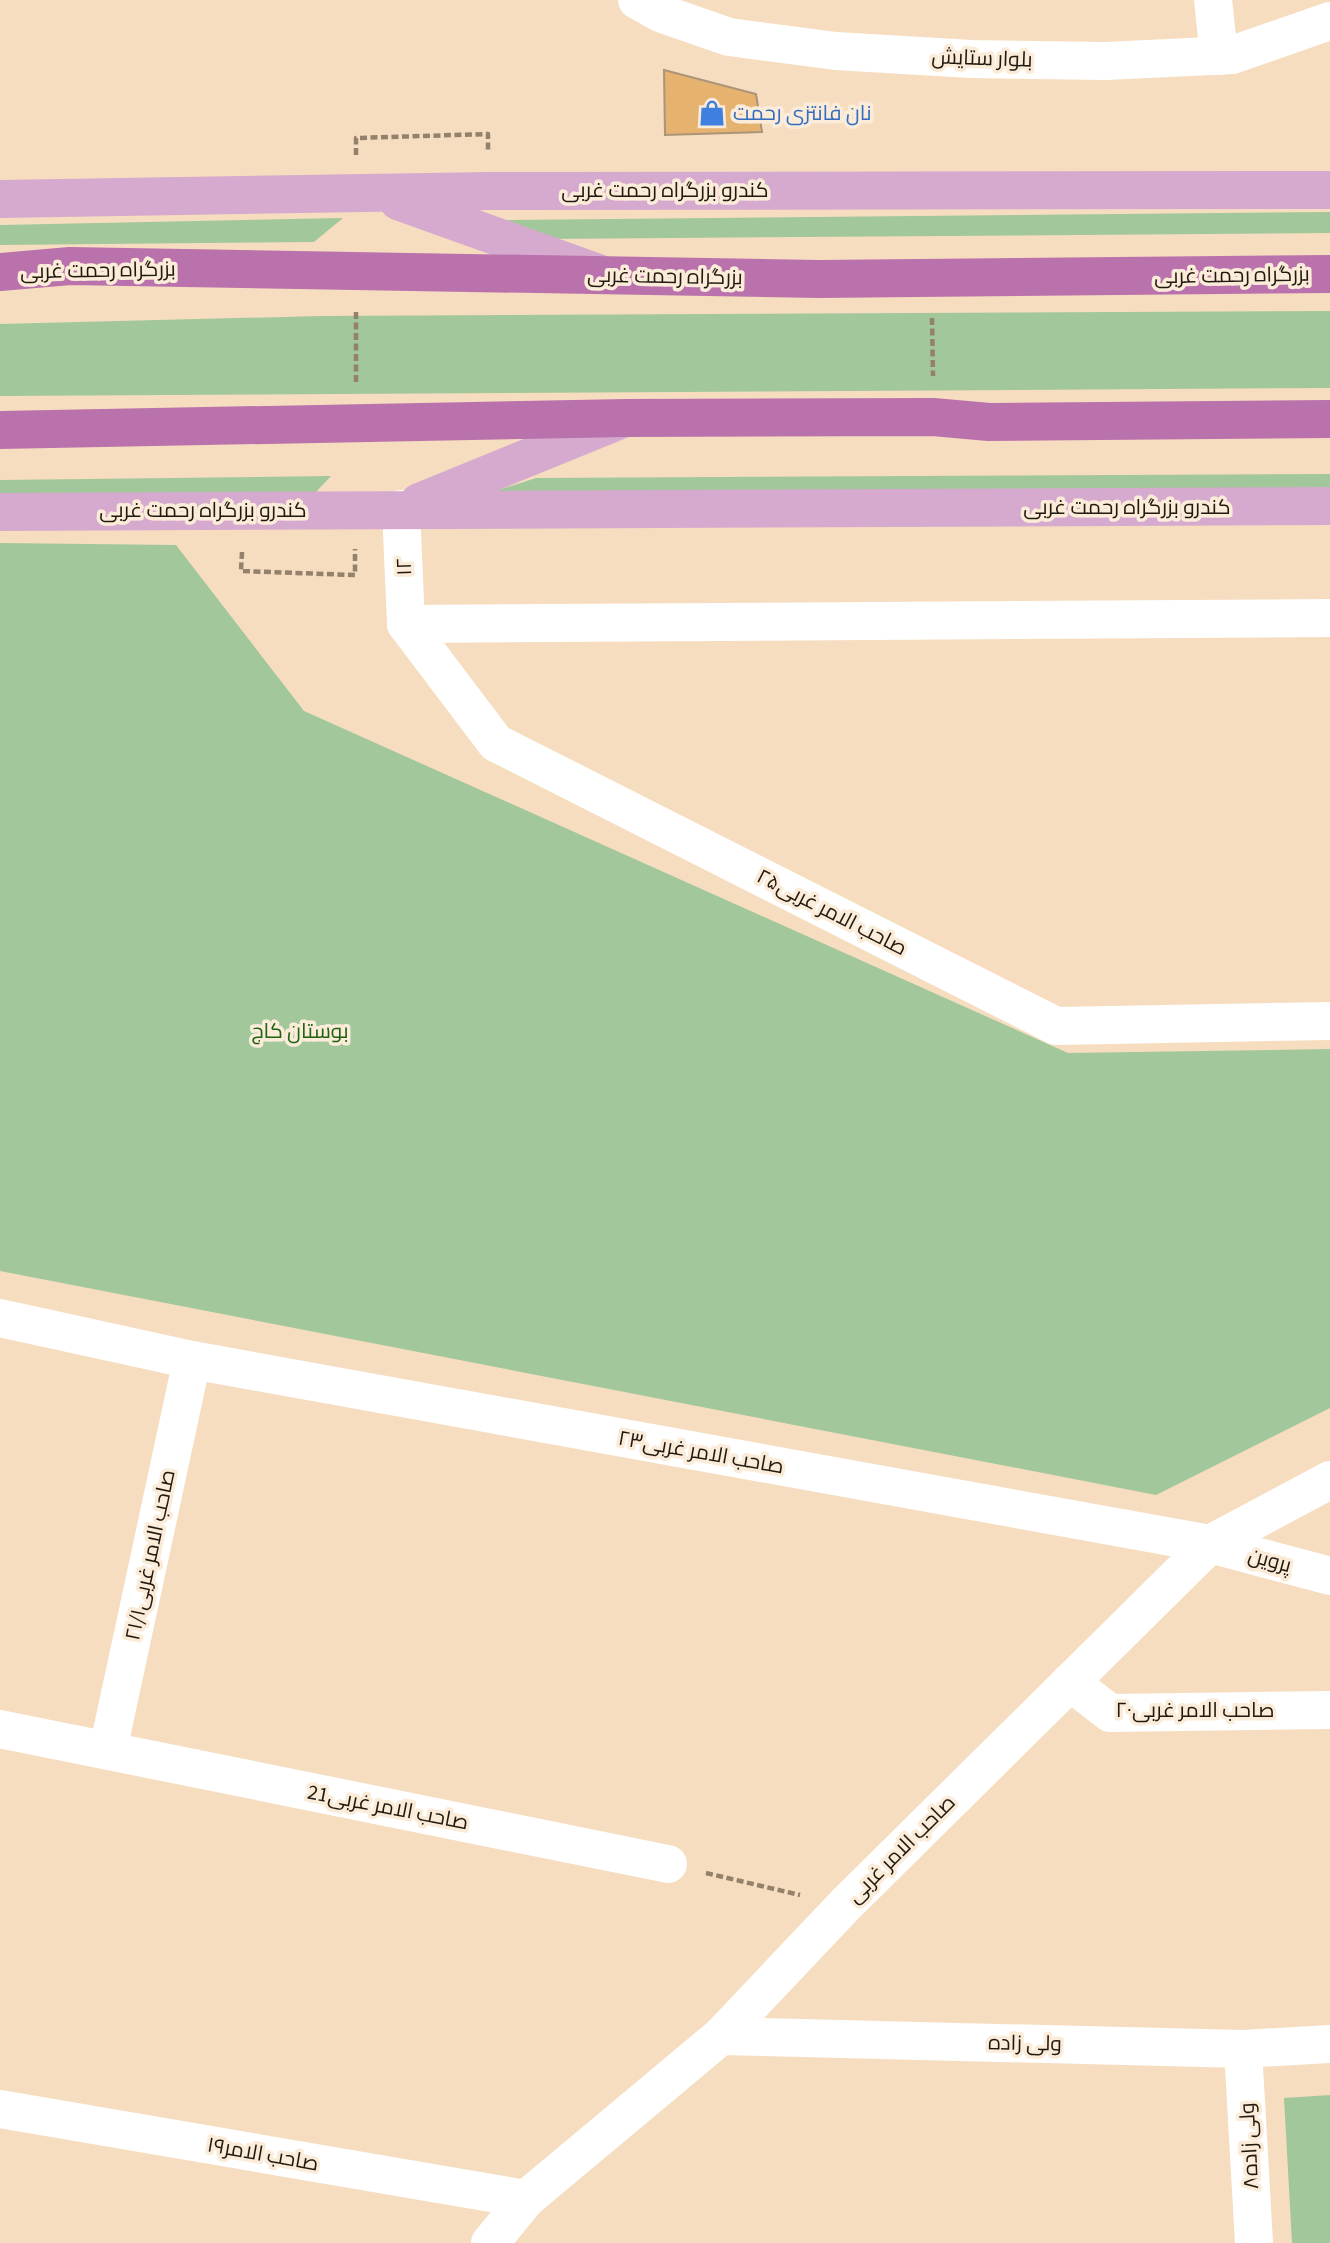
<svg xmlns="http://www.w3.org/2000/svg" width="1330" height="2243" font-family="'Source Sans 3',Cairo,sans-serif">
  <rect width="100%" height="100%" fill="#f6ddbf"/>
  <g fill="#a2c79b">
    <path d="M1330,212V233L549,239L505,220Z"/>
    <path d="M343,218L314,242L0,245V225Z"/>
    <path d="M1330,311V388L0,396V324L321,316Z"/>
    <path d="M1330,474V489L492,492L536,478Z"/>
    <path d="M331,476L315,493L0,496V480Z"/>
    <path d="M0,543L176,545L304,711L1068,1053L1330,1049V1408L1156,1495L0,1271Z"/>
    <path d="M1330,2095V2243H1292L1284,2098Z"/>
  </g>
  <path fill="#e5b270" stroke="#ab9478" stroke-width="2" d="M664,70L756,94L762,132L665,135Z"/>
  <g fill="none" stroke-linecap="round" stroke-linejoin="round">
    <g stroke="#93816c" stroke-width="4.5" stroke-dasharray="7 3.5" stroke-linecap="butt">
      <path d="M356,155V138L488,134V151"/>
      <path d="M932,318L933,376"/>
      <path d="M356,382V311"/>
      <path d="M242,552L241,571L355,575V549"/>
      <path d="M706,1873L800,1895"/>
    </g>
    <g stroke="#fff" stroke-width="38">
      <path d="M637,0L660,13L729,37L836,51L971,59L1106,61L1232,55L1330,21"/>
      <path d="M1213,0L1219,56"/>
      <path d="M401,509L406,624"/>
      <path d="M406,624L496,743L1056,1026L1330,1021"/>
      <path d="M406,624L1330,618"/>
      <path d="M0,1318L192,1360L1210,1544L1330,1576"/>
      <path d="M1070,1682L1110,1713L1330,1710"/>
      <path d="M0,1729L668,1864"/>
      <path d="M108,1750L192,1360"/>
      <path d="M721,2036L1243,2049L1330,2044"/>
      <path d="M1243,2049L1254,2243"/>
      <path d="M0,2109L526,2199"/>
      <path d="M490,2243L526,2199L721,2036L845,1905L1210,1544L1330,1480"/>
    </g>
    <g stroke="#d6aace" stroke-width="38">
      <path d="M0,199L489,191L1330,190"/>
      <path d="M398,201L598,273"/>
      <path d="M419,502L623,419"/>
      <path d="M0,512L1330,506"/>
    </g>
    <g stroke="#ba72ad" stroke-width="38">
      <path d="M0,272L70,266L819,279L1330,274"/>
      <path d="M0,430L626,418L933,417L989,422L1330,419"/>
    </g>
  </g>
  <defs>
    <g id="shop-bare" transform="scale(2.1)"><path d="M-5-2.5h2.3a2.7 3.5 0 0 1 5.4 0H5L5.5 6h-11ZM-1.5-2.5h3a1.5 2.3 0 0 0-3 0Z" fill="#3f7fe0" stroke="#fbecda" stroke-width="2.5" paint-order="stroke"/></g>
  </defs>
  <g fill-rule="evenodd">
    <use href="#shop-bare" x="712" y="113"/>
  </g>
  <g text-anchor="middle" stroke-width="7" stroke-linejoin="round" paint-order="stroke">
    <g font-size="21" fill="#22190e" stroke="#fbecda">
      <text transform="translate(982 58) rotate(2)" y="7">بلوار ستایش</text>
      <text x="665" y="197">کندرو بزرگراه رحمت غربی</text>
      <text transform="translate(98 270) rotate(-1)" y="7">بزرگراه رحمت غربی</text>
      <text transform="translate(1232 275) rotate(-1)" y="7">بزرگراه رحمت غربی</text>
      <text transform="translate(665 276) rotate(1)" y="7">بزرگراه رحمت غربی</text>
      <text x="1127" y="514">کندرو بزرگراه رحمت غربی</text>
      <text x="203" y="517">کندرو بزرگراه رحمت غربی</text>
      <text transform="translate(404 567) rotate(-92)" y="7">۱۲</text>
      <text transform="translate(832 912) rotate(27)" y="7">صاحب الامر غربی۲۵</text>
      <text transform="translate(701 1452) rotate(10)" y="7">صاحب الامر غربی۲۳</text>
      <text transform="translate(150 1555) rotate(-78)" y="7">صاحب الامر غربی۲۱/۱</text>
      <text transform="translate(1270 1560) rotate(15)" y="7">پروین</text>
      <text x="1195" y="1717">صاحب الامر غربی۲۰</text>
      <text transform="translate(388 1807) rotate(11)" y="7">21صاحب الامر غربی</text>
      <text transform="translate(901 1849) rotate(-45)" y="7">صاحب الامر غربی</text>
      <text transform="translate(1025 2043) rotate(1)" y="7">ولی زاده</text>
      <text transform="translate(1249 2146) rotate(-93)" y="7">ولی زاده۸</text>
      <text transform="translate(263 2154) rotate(10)" y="7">صاحب الامر۱۹</text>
    </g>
    <g font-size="21" fill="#366cbe" stroke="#fbecda" text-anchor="start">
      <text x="733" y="120">نان فانتزی رحمت</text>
    </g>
    <g font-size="21" fill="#1f6310" stroke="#fbecda">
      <text x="300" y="1038">بوستان کاج</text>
    </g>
  </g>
</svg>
